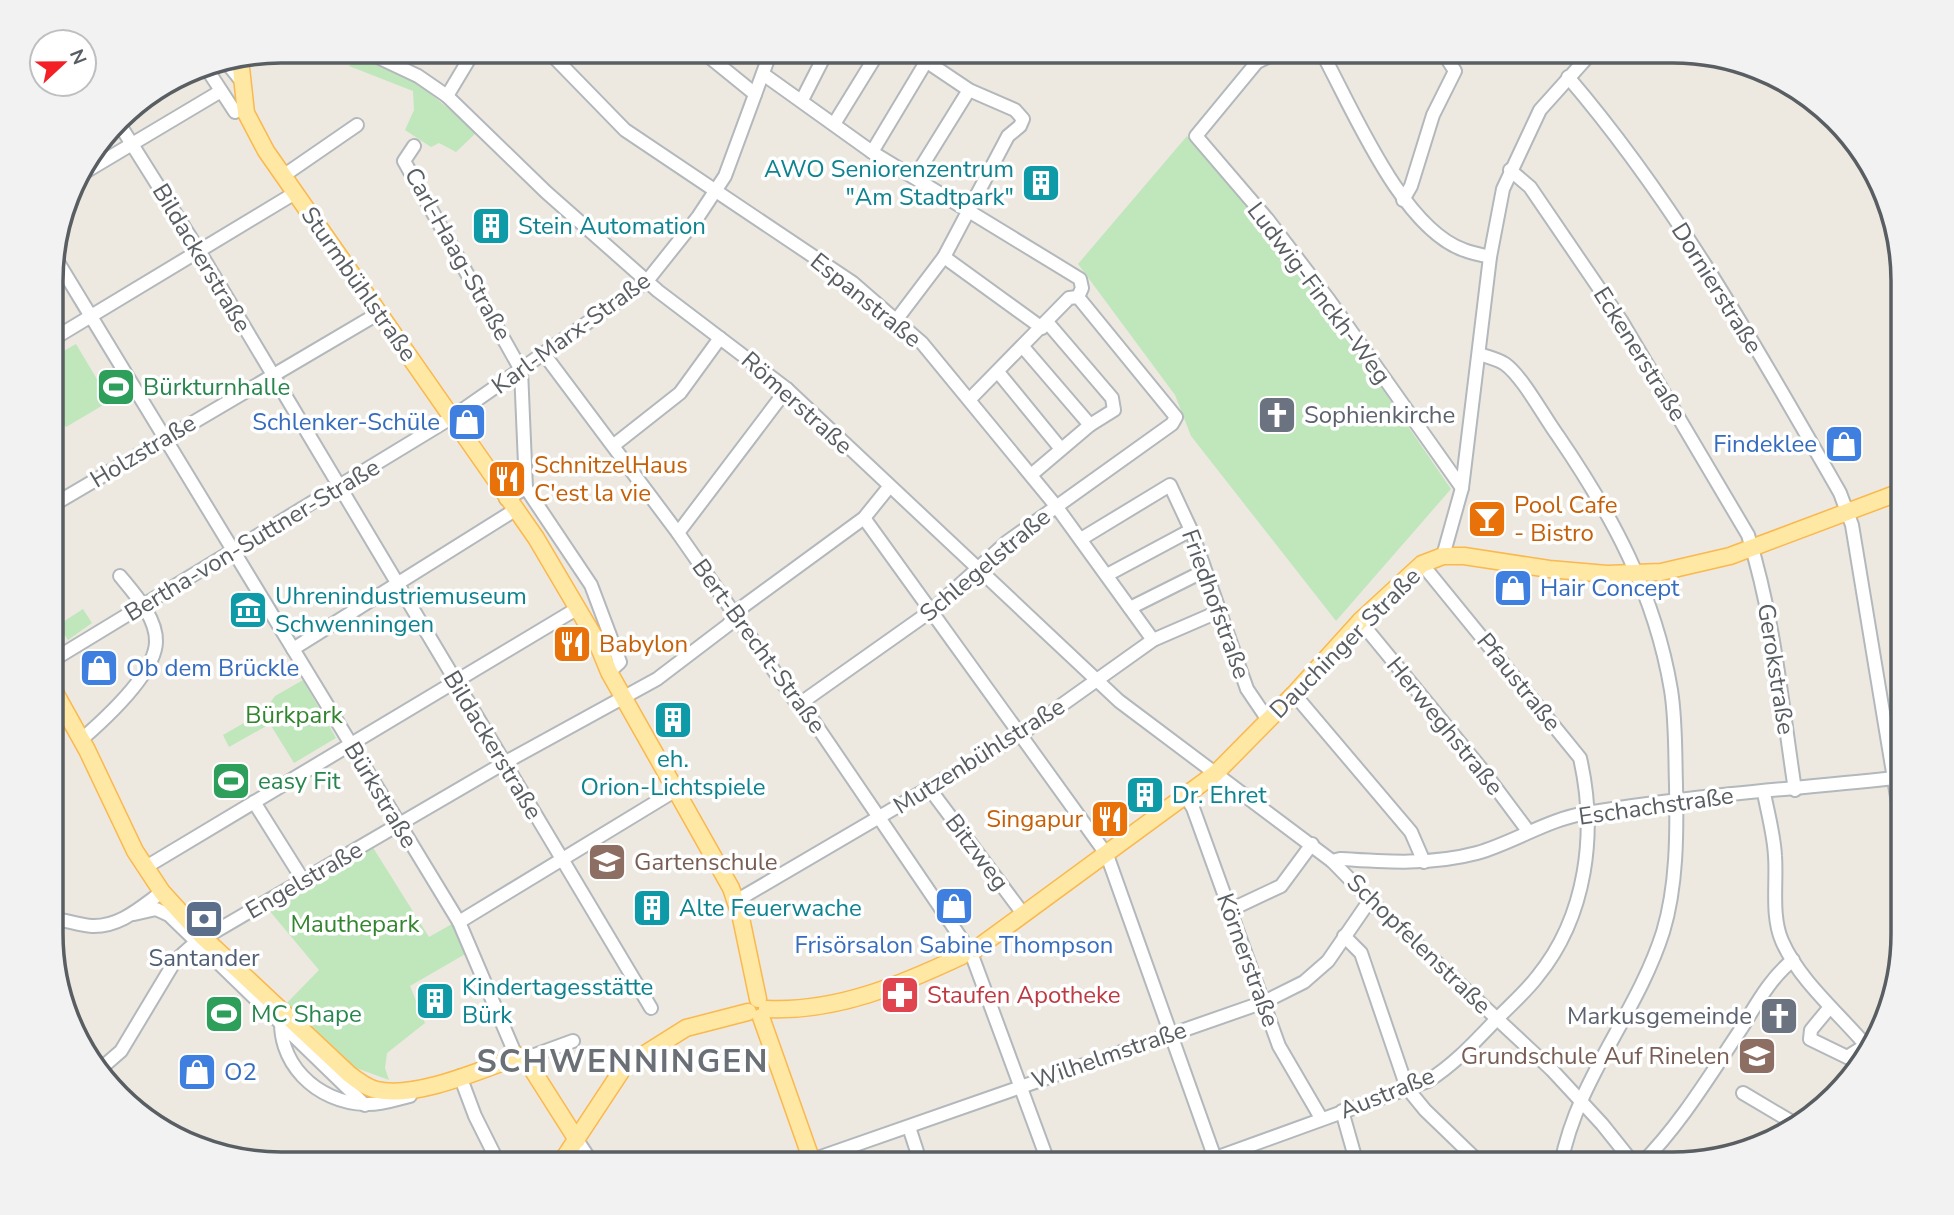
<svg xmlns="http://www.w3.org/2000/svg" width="1954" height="1215" font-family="'Nunito Sans',sans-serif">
  <rect width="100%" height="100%" fill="#ede9e0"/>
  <g fill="#bfe7bb">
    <path d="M359,58L416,82L477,132L456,152L439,143L431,147L405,130L414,110L413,91L349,66Z"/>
    <path d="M1187,136L1261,218L1326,307L1451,489L1336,621L1191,436L1175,395L1078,264Z"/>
    <path d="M76,344L110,401L66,427L53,413V357Z"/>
    <path d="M83,609L92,623L68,640L58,625Z"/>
    <path d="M303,680L336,738L294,763L270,724L229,747L223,735L263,712L275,696Z"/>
    <path d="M372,846L429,937L452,924L467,953L410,986L425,1023L387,1053L385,1068L389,1080L348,1065L285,1005L319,970L268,909Z"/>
  </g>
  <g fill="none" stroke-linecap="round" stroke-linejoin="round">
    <g stroke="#b3b8bc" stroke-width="16">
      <g id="minor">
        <path d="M365,51L418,76L447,96L546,192L658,291L787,389L1119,701L1332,861L1376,906L1552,1070L1602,1124L1634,1164"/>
        <path d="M548,51L625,130L853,283L922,343L1056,506L1153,640"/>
        <path d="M702,51L755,94"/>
        <path d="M1280,51L1257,62L1196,136L1268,220L1329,300L1462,488"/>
        <path d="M1321,51C1352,107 1401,228 1464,250C1472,253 1481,255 1490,257"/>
        <path d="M226,62L239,78"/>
        <path d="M205,66L235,112"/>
        <path d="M763,74L872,152L1080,279L1082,288L1078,297"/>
        <path d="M1568,77C1676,203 1758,350 1840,493L1852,525L1903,833"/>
        <path d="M447,96L474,51"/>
        <path d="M802,100L827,51"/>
        <path d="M118,122L199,251L651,1008"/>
        <path d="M834,124L879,51"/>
        <path d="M414,146L404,161L521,370L526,488"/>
        <path d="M872,152L926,62"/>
        <path d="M1510,170L1530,187L1622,322L1748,535C1774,617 1782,705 1795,790"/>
        <path d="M283,176L357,125"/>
        <path d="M915,177L969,90"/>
        <path d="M75,178L221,91"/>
        <path d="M1403,200L1411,186L1433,115L1455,71L1442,51"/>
        <path d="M53,254L459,922L514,1051L520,1056H532L573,1041"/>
        <path d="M944,257L1042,328"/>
        <path d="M897,319L944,257L1008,136L1020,126L1023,119L1015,110L969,90L911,51"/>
        <path d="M53,339L295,193"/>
        <path d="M1023,347L1090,425"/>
        <path d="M544,354L678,533L798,705L808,713L965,944"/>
        <path d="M1480,354C1487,357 1498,359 1505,364C1523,377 1544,417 1558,436C1612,515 1655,594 1671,690C1676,721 1675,754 1676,785C1677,833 1677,886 1663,932C1637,1014 1577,1079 1561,1164"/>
        <path d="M998,372L1061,449"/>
        <path d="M614,445L680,393L720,338"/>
        <path d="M1031,475L1090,425L1114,410L1112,398L1047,322"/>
        <path d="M506,499L526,488L591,585L620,662L609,672"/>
        <path d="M53,505L379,313"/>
        <path d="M864,518L1107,855L1217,1164"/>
        <path d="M678,533L787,389"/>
        <path d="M1081,539L1170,485L1191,530L1247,689L1268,720"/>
        <path d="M1443,556L1462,488L1490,257L1503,189L1540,110L1593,51"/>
        <path d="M1107,575L1191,530"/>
        <path d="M1130,608L1204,571"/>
        <path d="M1360,621L1484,772L1528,831"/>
        <path d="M293,649L515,510"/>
        <path d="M53,660L451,418L647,281L698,217L725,176L771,51"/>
        <path d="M1294,694L1411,832L1424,862"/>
        <path d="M798,705L931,611L1007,542L1172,424L1176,417L1078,297L1069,298L970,399"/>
        <path d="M82,739C105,719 155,674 156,642C157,618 134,593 120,576"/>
        <path d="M929,788L1024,915"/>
        <path d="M1764,793C1768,814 1774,835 1775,856C1777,883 1771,916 1782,941C1800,982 1841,1015 1869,1049"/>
        <path d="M1186,797L1193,808L1279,1046L1321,1118"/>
        <path d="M254,802L303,880"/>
        <path d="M1332,861L1340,859C1387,862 1432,865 1477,853C1515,842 1548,819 1587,813C1691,795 1798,789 1903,777"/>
        <path d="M146,867L578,608"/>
        <path d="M736,901L1021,734L1153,640L1220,611"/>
        <path d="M1230,910L1281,886L1312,844"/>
        <path d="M134,914L156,909L169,915L365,1105"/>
        <path d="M53,919C66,920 79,925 92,926C120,927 141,907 162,892"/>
        <path d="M459,922L676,790"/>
        <path d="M1344,936L1361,953L1407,1088L1425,1110L1481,1164"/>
        <path d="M204,938L504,763L657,679L728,625L741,608L864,518L889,487"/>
        <path d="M973,958L1049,1164"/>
        <path d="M1830,1007L1811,1030L1810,1039L1847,1057L1866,1045"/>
        <path d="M282,1011C274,1062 317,1103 366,1104C381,1105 396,1099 410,1096"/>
        <path d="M98,1071L121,1051L175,961L195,943"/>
        <path d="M460,1076L475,1116L499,1164"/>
        <path d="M1743,1093L1797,1125"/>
        <path d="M1342,1111L1357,1164"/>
        <path d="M909,1127L921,1164"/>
        <path d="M577,1140L593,1164"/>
        <path d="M812,1160L1264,1002L1304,982L1328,961L1370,900"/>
        <path d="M1199,1164L1428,1081C1454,1064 1471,1046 1492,1024C1507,1008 1524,994 1537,977C1587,916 1597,832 1580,758L1422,564"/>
        <path d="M1641,1164C1680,1125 1710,1075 1741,1029C1756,1005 1770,978 1793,960"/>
      </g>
    </g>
    <g stroke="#fab84d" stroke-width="19">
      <g id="major">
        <path d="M240,59L246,113L266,151L536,538L595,638L609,672L731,888L741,918L758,999"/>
        <path d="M53,689L87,750L135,851L162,892L204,938L349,1074C358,1081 367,1088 377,1090C416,1099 483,1069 520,1056L530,1066L577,1140"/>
        <path d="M976,949L1216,773L1294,694L1360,621L1422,564L1443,556H1464L1549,569L1607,574L1661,572L1730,556L1903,491"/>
        <path d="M767,1009C837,1012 900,985 962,956"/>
        <path d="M761,1017L813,1164"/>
        <path d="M560,1164L624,1067L686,1028L748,1012"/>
      </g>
    </g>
    <use href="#minor" stroke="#fff" stroke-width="12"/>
    <use href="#major" stroke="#ffe7a4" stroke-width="16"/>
  </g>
  <defs>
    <g id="building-square" transform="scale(2.0125)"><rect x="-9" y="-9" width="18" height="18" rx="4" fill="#0f9aa8" stroke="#fff"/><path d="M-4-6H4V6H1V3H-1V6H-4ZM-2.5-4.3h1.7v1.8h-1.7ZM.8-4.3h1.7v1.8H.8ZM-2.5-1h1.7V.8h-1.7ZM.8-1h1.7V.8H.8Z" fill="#fff"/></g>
    <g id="stadium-square" transform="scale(2.0125)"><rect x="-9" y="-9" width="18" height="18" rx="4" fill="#2e9e5b" stroke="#fff"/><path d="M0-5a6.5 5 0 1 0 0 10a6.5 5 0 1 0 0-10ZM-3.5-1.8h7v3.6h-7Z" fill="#fff"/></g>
    <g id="church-square" transform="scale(2.0125)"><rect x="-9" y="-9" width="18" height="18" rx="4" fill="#6b7280" stroke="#fff"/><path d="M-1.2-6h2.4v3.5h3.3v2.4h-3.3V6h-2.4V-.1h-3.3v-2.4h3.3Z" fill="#fff"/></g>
    <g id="shop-square" transform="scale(2.0125)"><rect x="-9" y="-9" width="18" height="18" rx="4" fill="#3f7fe0" stroke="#fff"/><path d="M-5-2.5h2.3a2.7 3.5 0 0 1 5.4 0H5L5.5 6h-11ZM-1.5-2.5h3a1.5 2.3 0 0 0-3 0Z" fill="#fff"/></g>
    <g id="restaurant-square" transform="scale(2.0125)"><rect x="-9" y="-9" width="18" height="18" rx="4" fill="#e8710a" stroke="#fff"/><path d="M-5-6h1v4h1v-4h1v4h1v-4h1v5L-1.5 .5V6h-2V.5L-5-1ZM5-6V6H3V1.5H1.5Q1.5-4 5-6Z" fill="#fff"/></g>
    <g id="bar-square" transform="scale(2.0125)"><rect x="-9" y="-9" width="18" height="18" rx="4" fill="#e8710a" stroke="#fff"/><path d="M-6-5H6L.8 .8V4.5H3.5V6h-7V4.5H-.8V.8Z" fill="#fff"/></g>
    <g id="museum-square" transform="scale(2.0125)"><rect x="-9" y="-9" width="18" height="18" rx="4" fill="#0f9aa8" stroke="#fff"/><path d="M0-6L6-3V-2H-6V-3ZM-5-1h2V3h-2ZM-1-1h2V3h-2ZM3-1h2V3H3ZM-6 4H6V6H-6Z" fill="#fff"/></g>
    <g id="school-square" transform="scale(2.0125)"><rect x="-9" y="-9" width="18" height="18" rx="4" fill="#8d6e63" stroke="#fff"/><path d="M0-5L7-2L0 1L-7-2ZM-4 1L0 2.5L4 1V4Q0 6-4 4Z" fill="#fff"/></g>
    <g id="bank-square" transform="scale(2.0125)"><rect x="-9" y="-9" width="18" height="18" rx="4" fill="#5c6f8a" stroke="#fff"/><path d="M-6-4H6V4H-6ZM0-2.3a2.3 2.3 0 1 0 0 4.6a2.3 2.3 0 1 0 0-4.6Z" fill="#fff"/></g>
    <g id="pharmacy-square" transform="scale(2.0125)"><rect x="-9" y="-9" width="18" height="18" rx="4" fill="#e0444e" stroke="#fff"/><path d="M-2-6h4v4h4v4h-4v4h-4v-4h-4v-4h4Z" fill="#fff"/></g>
  </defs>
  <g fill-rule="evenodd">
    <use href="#building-square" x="1041" y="183"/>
    <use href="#building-square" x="491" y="226"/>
    <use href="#stadium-square" x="116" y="387"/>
    <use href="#church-square" x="1277" y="415"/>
    <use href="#shop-square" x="467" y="422"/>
    <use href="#shop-square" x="1844" y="444"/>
    <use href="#restaurant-square" x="507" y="479"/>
    <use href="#bar-square" x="1487" y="519"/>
    <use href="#shop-square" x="1513" y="588"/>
    <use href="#museum-square" x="248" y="610"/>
    <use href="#restaurant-square" x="572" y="644"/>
    <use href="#shop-square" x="99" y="668"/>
    <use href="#building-square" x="673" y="720"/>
    <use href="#stadium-square" x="231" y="781"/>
    <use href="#building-square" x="1145" y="795"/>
    <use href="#restaurant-square" x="1110" y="819"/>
    <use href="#school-square" x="607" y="862"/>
    <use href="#shop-square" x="954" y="906"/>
    <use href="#building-square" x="652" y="908"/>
    <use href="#bank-square" x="204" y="919"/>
    <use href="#pharmacy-square" x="900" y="995"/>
    <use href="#building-square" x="435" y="1001"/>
    <use href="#stadium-square" x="224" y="1014"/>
    <use href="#church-square" x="1779" y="1016"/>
    <use href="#school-square" x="1757" y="1056"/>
    <use href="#shop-square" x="197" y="1072"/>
  </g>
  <g text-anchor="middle" stroke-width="7" stroke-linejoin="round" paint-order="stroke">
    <g font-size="24" fill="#0d838f" stroke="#fff" text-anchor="start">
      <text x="1014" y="177" text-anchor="end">AWO Seniorenzentrum<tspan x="1014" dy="28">"Am Stadtpark"</tspan></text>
      <text x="518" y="234">Stein Automation</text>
      <text x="275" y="604">Uhrenindustriemuseum<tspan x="275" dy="28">Schwenningen</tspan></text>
      <text x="673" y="767" text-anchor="middle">eh.<tspan x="673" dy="28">Orion-Lichtspiele</tspan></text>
      <text x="1172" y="803">Dr. Ehret</text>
      <text x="679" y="916">Alte Feuerwache</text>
      <text x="462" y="995">Kindertagesstätte<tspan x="462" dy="28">Bürk</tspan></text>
    </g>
    <g font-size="24" fill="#595e63" stroke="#fff">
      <text transform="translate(458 254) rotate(61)" y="8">Carl-Haag-Straße</text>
      <text transform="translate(202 258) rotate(59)" y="8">Bildackerstraße</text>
      <text transform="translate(359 284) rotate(55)" y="8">Sturmbühlstraße</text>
      <text transform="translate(1717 288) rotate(58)" y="8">Dornierstraße</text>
      <text transform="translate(1319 293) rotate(53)" y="8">Ludwig-Finckh-Weg</text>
      <text transform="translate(866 300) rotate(39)" y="8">Espanstraße</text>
      <text transform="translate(571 333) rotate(-36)" y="8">Karl-Marx-Straße</text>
      <text transform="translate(1640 354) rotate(58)" y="8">Eckenerstraße</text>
      <text transform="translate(797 403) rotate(42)" y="8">Römerstraße</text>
      <text transform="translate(143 451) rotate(-31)" y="8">Holzstraße</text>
      <text transform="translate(252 540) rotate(-31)" y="8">Bertha-von-Suttner-Straße</text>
      <text transform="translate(985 565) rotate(-40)" y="8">Schlegelstraße</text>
      <text transform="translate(1216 604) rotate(70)" y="8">Friedhofstraße</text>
      <text transform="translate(1345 643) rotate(-45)" y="8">Dauchinger Straße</text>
      <text transform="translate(759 646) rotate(54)" y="8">Bert-Brecht-Straße</text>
      <text transform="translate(1776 669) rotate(81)" y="8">Gerokstraße</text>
      <text transform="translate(1519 682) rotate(51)" y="8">Pfaustraße</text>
      <text transform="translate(1445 726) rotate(51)" y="8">Herweghstraße</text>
      <text transform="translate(493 745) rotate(59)" y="8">Bildackerstraße</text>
      <text transform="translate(979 756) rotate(-32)" y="8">Mutzenbühlstraße</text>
      <text transform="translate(381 795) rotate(59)" y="8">Bürkstraße</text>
      <text transform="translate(1656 806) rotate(-8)" y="8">Eschachstraße</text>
      <text transform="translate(977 852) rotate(53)" y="8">Bitzweg</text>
      <text transform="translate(304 880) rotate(-30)" y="8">Engelstraße</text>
      <text transform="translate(1419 944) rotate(44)" y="8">Schopfelenstraße</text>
      <text transform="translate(1248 960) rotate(70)" y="8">Körnerstraße</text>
      <text transform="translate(1109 1055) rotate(-19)" y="8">Wilhelmstraße</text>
      <text transform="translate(1387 1093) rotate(-22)" y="8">Austraße</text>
    </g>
    <g font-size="24" fill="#27864d" stroke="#fff" text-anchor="start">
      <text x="143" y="395">Bürkturnhalle</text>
      <text x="258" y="789">easy Fit</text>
      <text x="251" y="1022">MC Shape</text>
    </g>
    <g font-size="24" fill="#5b616d" stroke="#fff" text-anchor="start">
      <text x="1304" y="423">Sophienkirche</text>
      <text x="1752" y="1024" text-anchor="end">Markusgemeinde</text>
    </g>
    <g font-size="24" fill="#366cbe" stroke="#fff" text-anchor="start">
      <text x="440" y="430" text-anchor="end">Schlenker-Schüle</text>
      <text x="1817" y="452" text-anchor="end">Findeklee</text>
      <text x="1540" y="596">Hair Concept</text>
      <text x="126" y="676">Ob dem Brückle</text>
      <text x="954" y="953" text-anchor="middle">Frisörsalon Sabine Thompson</text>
      <text x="224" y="1080">O2</text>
    </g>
    <g font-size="24" fill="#c56008" stroke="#fff" text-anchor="start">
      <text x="534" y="473">SchnitzelHaus<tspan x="534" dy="28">C'est la vie</tspan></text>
      <text x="1514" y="513">Pool Cafe<tspan x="1514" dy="28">- Bistro</tspan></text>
      <text x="599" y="652">Babylon</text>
      <text x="1083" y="827" text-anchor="end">Singapur</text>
    </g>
    <g font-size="24" fill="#33842e" stroke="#fff">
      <text x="294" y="723">Bürkpark</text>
      <text x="355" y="932">Mauthepark</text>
    </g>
    <g font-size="24" fill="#785e54" stroke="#fff" text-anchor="start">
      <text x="634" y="870">Gartenschule</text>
      <text x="1730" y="1064" text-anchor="end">Grundschule Auf Rinelen</text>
    </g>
    <g font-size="24" fill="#4e5e75" stroke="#fff">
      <text x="204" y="966">Santander</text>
    </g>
    <g font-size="24" fill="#be3a42" stroke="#fff" text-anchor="start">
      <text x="927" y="1003">Staufen Apotheke</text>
    </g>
    <g font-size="32" font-weight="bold" letter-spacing="2" fill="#6a7075" stroke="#fff">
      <text x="623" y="1072">SCHWENNINGEN</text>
    </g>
  </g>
  <path d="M0 0H1954V1215H0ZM281 63H1673A218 218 0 0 1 1891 281V934A218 218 0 0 1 1673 1152H281A218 218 0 0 1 63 934V281A218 218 0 0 1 281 63Z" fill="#f2f2f3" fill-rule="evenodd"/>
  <path fill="none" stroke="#595e63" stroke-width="3.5" d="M281 63H1673A218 218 0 0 1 1891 281V934A218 218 0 0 1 1673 1152H281A218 218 0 0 1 63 934V281A218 218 0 0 1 281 63Z"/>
  <g transform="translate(63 63) rotate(68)"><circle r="33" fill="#ffffff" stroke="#bdbfc1" stroke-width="2"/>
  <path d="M0-5L12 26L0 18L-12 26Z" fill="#f32025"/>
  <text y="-10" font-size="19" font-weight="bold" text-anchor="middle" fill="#595e63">N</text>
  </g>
</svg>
